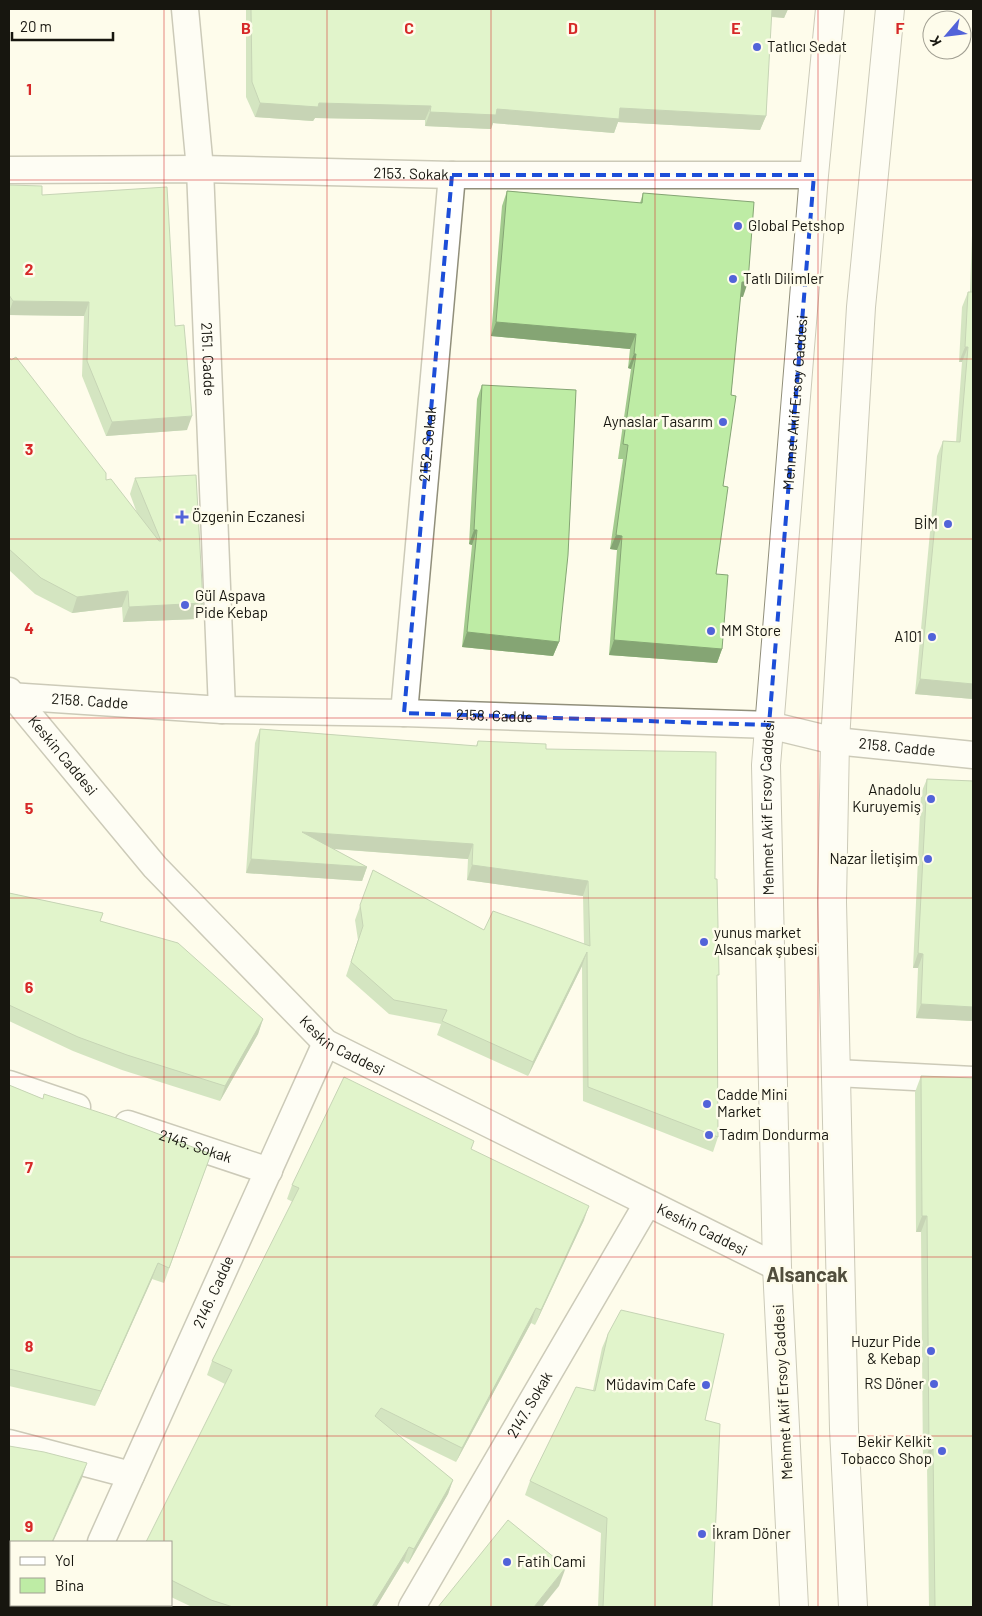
<svg xmlns="http://www.w3.org/2000/svg" width="982" height="1616" font-family="Barlow,sans-serif">
  <rect width="100%" height="100%" fill="#fefceb"/>
  <g fill="none" stroke-linecap="round" stroke-linejoin="round">
    <g stroke="#918f7b" stroke-width="29">
      <g id="minor">
        <path id="s1" d="M185,9L200,169L222,710"/>
        <path id="s2" d="M9,170L200,169L452,175H814"/>
        <path id="s3" d="M9,691L155,867L326,1043L777,1267"/>
        <path id="s4" d="M9,696L222,710L404,713L769,725L835,741L973,755"/>
        <path id="s5" d="M404,713L452,175"/>
        <path d="M836,1073L973,1080"/>
        <path d="M9,1084L77,1107"/>
        <path id="s6" d="M128,1124L269,1171"/>
        <path d="M9,1443L131,1475"/>
        <path id="s7" d="M101,1542L326,1043"/>
        <path d="M71,1607L72,1605"/>
        <path id="s8" d="M412,1607L647,1204"/>
      </g>
    </g>
    <g stroke="#918f7b" stroke-width="30">
      <g id="tertiary">
        <path id="s9" d="M794,1607L777,1267L766,765L814,175L830,9"/>
        <path d="M853,1607L844,1429L832,902L835,741L861,307L890,9"/>
      </g>
    </g>
    <use href="#minor" stroke="#fff" stroke-width="26"/>
    <use href="#tertiary" stroke="#fff" stroke-width="28"/>
  </g>
  <g fill="#a3cb8e">
    <path d="M246,9H788L784,18L771,17L766,116L760,130L618,122L614,133L493,123L491,129L425,126V120L315,118L313,121L255,117L246,97Z"/>
    <path d="M9,185L42,195L175,326L187,430L106,436L82,376L84,316L9,315Z"/>
    <path d="M507,191L640,203L643,193L743,297L740,296L723,486L716,574L722,649L717,663L609,655L617,550L610,549L623,459H618L631,369L628,368L630,349L491,336L502,206Z"/>
    <path d="M973,207V699L915,694L937,456L943,441L956,442L962,362H959L962,307L968,292H970Z"/>
    <path d="M9,357L106,480L137,513L130,494L135,478L203,603L197,619L123,622L122,607L72,613L35,594L9,570Z"/>
    <path d="M482,385L559,642L553,656L462,647L472,545L469,544L477,399Z"/>
    <path d="M260,729L476,746L478,741L546,749L715,879L718,1137L713,1152L583,1101L582,966L528,1076L437,1035L441,1024L389,1014L346,976L358,940L355,920L373,870L484,930L584,944L583,896L467,880L468,859L333,849L367,867L362,881L246,873L255,743Z"/>
    <path d="M927,779L973,781V1021L916,1018L918,968H913L921,793Z"/>
    <path d="M9,893L103,913L100,921L263,1019L258,1034L220,1101L122,1070L73,1051L9,1021Z"/>
    <path d="M921,1076L973,1607H929L927,1465H923L921,1232H916L915,1092Z"/>
    <path d="M9,1085L43,1099L211,1154L164,1283L152,1279L95,1406L9,1386Z"/>
    <path d="M471,1150L584,1220L535,1325L531,1323L456,1462L392,1431L453,1480L448,1494L408,1564L404,1561L376,1607H192L171,1597V1542L225,1384L207,1375L212,1361L293,1202L287,1199L292,1185Z"/>
    <path d="M608,1334L705,1420L712,1607H598L601,1533L525,1495L530,1481L593,1390L602,1348Z"/>
    <path d="M9,1446L82,1478L11,1542V1571L9,1570Z"/>
  </g>
  <g fill="#85a574">
    <path d="M769,9H788L784,18L767,16Z"/>
    <path d="M260,103H319L431,106L425,120L315,118L313,121L255,117Z"/>
    <path d="M620,108L766,116L760,130L618,122L614,133L493,123L491,129L425,126L430,112L497,109Z"/>
    <path d="M742,282H748L743,297L736,296Z"/>
    <path d="M13,301L89,302L84,316L9,315V312Z"/>
    <path d="M496,322L636,334L630,349L491,336Z"/>
    <path d="M965,347H968L962,362H959Z"/>
    <path d="M634,354H636L631,369L628,368Z"/>
    <path d="M192,416L187,430L106,436L112,422Z"/>
    <path d="M474,530H477L472,545L469,544Z"/>
    <path d="M616,535L622,536L617,550L610,549Z"/>
    <path d="M128,591L122,607L72,613L77,597Z"/>
    <path d="M203,603L197,619L123,622L129,607Z"/>
    <path d="M467,632L559,642L553,656L462,647Z"/>
    <path d="M614,640L722,649L717,663L609,655Z"/>
    <path d="M920,679L973,684V699L915,694Z"/>
    <path d="M302,832L473,844L468,859L296,846Z"/>
    <path d="M251,859L367,867L362,881L246,873Z"/>
    <path d="M472,865L588,881L583,896L467,880Z"/>
    <path d="M587,952L582,966L528,1076L533,1062Z"/>
    <path d="M918,953L923,954L918,968H913Z"/>
    <path d="M921,1004L973,1007V1021L916,1018Z"/>
    <path d="M263,1019L258,1034L220,1101L225,1086Z"/>
    <path d="M589,1206L584,1220L535,1325L541,1310Z"/>
    <path d="M922,1216H927L921,1232H916Z"/>
    <path d="M158,1263L152,1279L95,1406L101,1391Z"/>
    <path d="M536,1308L531,1323L456,1462L462,1448Z"/>
    <path d="M929,1449H933L927,1465H923Z"/>
    <path d="M87,1463L82,1478L53,1542H52Z"/>
    <path d="M453,1480L448,1494L408,1564L414,1549Z"/>
    <path d="M409,1547L404,1561L376,1607H372Z"/>
    <path d="M566,1567L559,1586L542,1607H534Z"/>
  </g>
  <g fill="#beeca5" stroke="#85a574">
    <path d="M251,9H772L766,116L620,108L619,119L497,109L496,115L430,112L431,106L319,103L318,107L260,103L252,82Z"/>
    <path d="M9,185L42,186V195L167,187L175,326L184,325L192,416L112,422L87,361L89,302L13,301L9,295Z"/>
    <path d="M507,191L642,203L643,193L754,202L748,282H742L731,395L736,396L723,486L728,487L716,574L728,575L722,649L614,640L622,536L616,535L628,445L623,444L636,354H634L636,334L496,322Z"/>
    <path d="M968,292H973V684L920,679L943,441L960,442L968,347H965Z"/>
    <path d="M9,357L11,360L16,357L106,473V480L111,479L159,541H161L135,478L196,475L203,603L129,607L128,591L77,597L41,578L9,549Z"/>
    <path d="M482,385L576,390L568,555L559,642L467,632L477,530H474Z"/>
    <path d="M260,729L477,746L478,741L546,744V749L716,752L715,879H717L719,975H717L718,1137L588,1087L587,952L533,1062L442,1021L447,1010L394,1000L351,962L363,926L360,905L373,870L484,930L493,911L590,946L588,881L472,865L473,844L302,832L367,867L251,859Z"/>
    <path d="M927,779L973,781V1007L921,1004L923,954L918,953Z"/>
    <path d="M9,893L103,913L100,921L178,943L263,1019L225,1086L127,1055L78,1037L9,1005Z"/>
    <path d="M921,1076L973,1078V1607H935L933,1449H929L927,1216H922Z"/>
    <path d="M344,1077L474,1141L471,1149L589,1206L541,1310L536,1308L462,1448L381,1408L375,1416L453,1480L414,1549L409,1547L372,1607H233L211,1600L171,1580V1542H146L232,1370L212,1361L299,1188L292,1185Z"/>
    <path d="M9,1085L43,1099L44,1094L119,1119L211,1154L169,1268L158,1263L101,1391L9,1369Z"/>
    <path d="M621,1310L724,1334L705,1420L720,1424L712,1607H603L607,1518L530,1481L576,1387L595,1391L608,1334Z"/>
    <path d="M9,1446L44,1452L87,1463L52,1542H11V1555H9Z"/>
    <path d="M508,1520L566,1567L534,1607H438Z"/>
  </g>
  <path d="M0 0H982V1616H0ZM452,175H814L769,725L404,713Z" fill="#fefceb" fill-opacity=".55" fill-rule="evenodd"/>
  <path fill="none" stroke="#1d4ed8" stroke-width="4" stroke-dasharray="10 6" stroke-linejoin="round" d="M452,175H814L769,725L404,713Z"/>
  <path fill="none" stroke="#d62828" stroke-width="1" stroke-opacity="0.55" d="M164,9V1542M327,9V1607M491,9V1607M655,9V1607M818,9V1607M9,180H973M9,359H973M9,539H973M9,718H973M9,898H973M9,1077H973M9,1257H973M9,1436H973M164,1605V1607"/>
  <g fill="#5263d9" stroke="#fefceb" stroke-width="2">
    <circle cx="757" cy="47" r="5"/>
    <circle cx="738" cy="226" r="5"/>
    <circle cx="733" cy="279" r="5"/>
    <circle cx="723" cy="422" r="5"/>
    <path d="M179.5 509.5h5v5h5v5h-5v5h-5v-5h-5v-5h5z"/>
    <circle cx="948" cy="524" r="5"/>
    <circle cx="185" cy="605" r="5"/>
    <circle cx="711" cy="631" r="5"/>
    <circle cx="932" cy="637" r="5"/>
    <circle cx="931" cy="799" r="5"/>
    <circle cx="928" cy="859" r="5"/>
    <circle cx="704" cy="942" r="5"/>
    <circle cx="707" cy="1104" r="5"/>
    <circle cx="709" cy="1135" r="5"/>
    <circle cx="931" cy="1351" r="5"/>
    <circle cx="934" cy="1384" r="5"/>
    <circle cx="706" cy="1385" r="5"/>
    <circle cx="942" cy="1451" r="5"/>
    <circle cx="702" cy="1534" r="5"/>
    <circle cx="507" cy="1562" r="5"/>
  </g>
  <g text-anchor="middle" stroke-width="5" stroke-linejoin="round" paint-order="stroke">
    <g font-size="15" fill="#17160f" stroke="#fefceb" text-anchor="start">
      <text x="767" y="52">Tatlıcı Sedat</text>
      <text x="748" y="231">Global Petshop</text>
      <text x="743" y="284">Tatlı Dilimler</text>
      <text x="713" y="427" text-anchor="end">Aynaslar Tasarım</text>
      <text x="192" y="522">Özgenin Eczanesi</text>
      <text x="938" y="529" text-anchor="end">BİM</text>
      <text x="195" y="601">Gül Aspava<tspan x="195" dy="17">Pide Kebap</tspan></text>
      <text x="721" y="636">MM Store</text>
      <text x="922" y="642" text-anchor="end">A101</text>
      <text x="921" y="795" text-anchor="end">Anadolu<tspan x="921" dy="17">Kuruyemiş</tspan></text>
      <text x="918" y="864" text-anchor="end">Nazar İletişim</text>
      <text x="714" y="938">yunus market<tspan x="714" dy="17">Alsancak şubesi</tspan></text>
      <text x="717" y="1100">Cadde Mini<tspan x="717" dy="17">Market</tspan></text>
      <text x="719" y="1140">Tadım Dondurma</text>
      <text x="921" y="1347" text-anchor="end">Huzur Pide<tspan x="921" dy="17">&amp; Kebap</tspan></text>
      <text x="924" y="1389" text-anchor="end">RS Döner</text>
      <text x="696" y="1390" text-anchor="end">Müdavim Cafe</text>
      <text x="932" y="1447" text-anchor="end">Bekir Kelkit<tspan x="932" dy="17">Tobacco Shop</tspan></text>
      <text x="712" y="1539">İkram Döner</text>
      <text x="517" y="1567">Fatih Cami</text>
    </g>
    <g font-size="15" fill="#17160f" stroke="#fefceb">
      <text dy="5" stroke="none"><textPath href="#s2" startOffset="402">2153. Sokak</textPath></text>
      <text dy="5" stroke="none"><textPath href="#s1" startOffset="351">2151. Cadde</textPath></text>
      <text dy="5" stroke="none"><textPath href="#s9" startOffset="1206">Mehmet Akif Ersoy Caddesi</textPath></text>
      <text dy="5" stroke="none"><textPath href="#s5" startOffset="270">2152. Sokak</textPath></text>
      <text dy="5" stroke="none"><textPath href="#s4" startOffset="81">2158. Cadde</textPath></text>
      <text dy="5" stroke="none"><textPath href="#s4" startOffset="486">2158. Cadde</textPath></text>
      <text dy="5" stroke="none"><textPath href="#s4" startOffset="891">2158. Cadde</textPath></text>
      <text dy="5" stroke="none"><textPath href="#s3" startOffset="84">Keskin Caddesi</textPath></text>
      <text dy="5" stroke="none"><textPath href="#s9" startOffset="800">Mehmet Akif Ersoy Caddesi</textPath></text>
      <text dy="5" stroke="none"><textPath href="#s3" startOffset="489">Keskin Caddesi</textPath></text>
      <text dy="5" stroke="none"><textPath href="#s6" startOffset="71">2145. Sokak</textPath></text>
      <text dy="5" stroke="none"><textPath href="#s3" startOffset="894">Keskin Caddesi</textPath></text>
      <text dy="5" stroke="none"><textPath href="#s7" startOffset="274">2146. Cadde</textPath></text>
      <text transform="translate(783 1392) rotate(-93)" y="5">Mehmet Akif Ersoy Caddesi</text>
      <text dy="5" stroke="none"><textPath href="#s8" startOffset="234">2147. Sokak</textPath></text>
    </g>
    <g font-size="20" font-weight="bold" fill="#514e3d" stroke="#fefceb">
      <text x="807" y="1282">Alsancak</text>
    </g>
  </g>
  <g font-size="16" text-anchor="middle" font-weight="bold" fill="#d62828" stroke="#fefceb" stroke-width="5" stroke-linejoin="round" paint-order="stroke">
    <text x="246" y="34">B</text>
    <text x="409" y="34">C</text>
    <text x="573" y="34">D</text>
    <text x="736" y="34">E</text>
    <text x="900" y="34">F</text>
    <text x="29" y="95">1</text>
    <text x="29" y="275">2</text>
    <text x="29" y="455">3</text>
    <text x="29" y="634">4</text>
    <text x="29" y="814">5</text>
    <text x="29" y="993">6</text>
    <text x="29" y="1173">7</text>
    <text x="29" y="1352">8</text>
    <text x="29" y="1532">9</text>
  </g>
  <rect width="982" height="1616" fill="none" stroke="#17160f" stroke-width="20"/>
  <rect x="10" y="1541" width="162" height="65" fill="#fefceb" stroke="#a2a093"/>
  <rect x="20" y="1557" width="25" height="8" fill="#ffffff" stroke="#a2a093"/>
  <text x="55" y="1566" font-size="15" fill="#17160f">Yol</text>
  <rect x="20" y="1578" width="25" height="15" fill="#beeca5" stroke="#a2a093"/>
  <text x="55" y="1591" font-size="15" fill="#17160f">Bina</text>
  <g transform="translate(947 35) rotate(242)"><circle r="24" fill="#fefceb" stroke="#a2a093"/>
  <path d="M0-4L9 19L0 12L-9 19Z" fill="#5263d9"/>
  <text y="-8" font-size="14" font-weight="bold" text-anchor="middle" fill="#17160f">K</text>
  </g>
  <path d="M12 32v8h101v-8" fill="none" stroke="#17160f" stroke-width="2.5"/>
  <text x="20" y="32" font-size="15" fill="#17160f" stroke="#fefceb" stroke-width="4" paint-order="stroke">20 m</text>
</svg>
